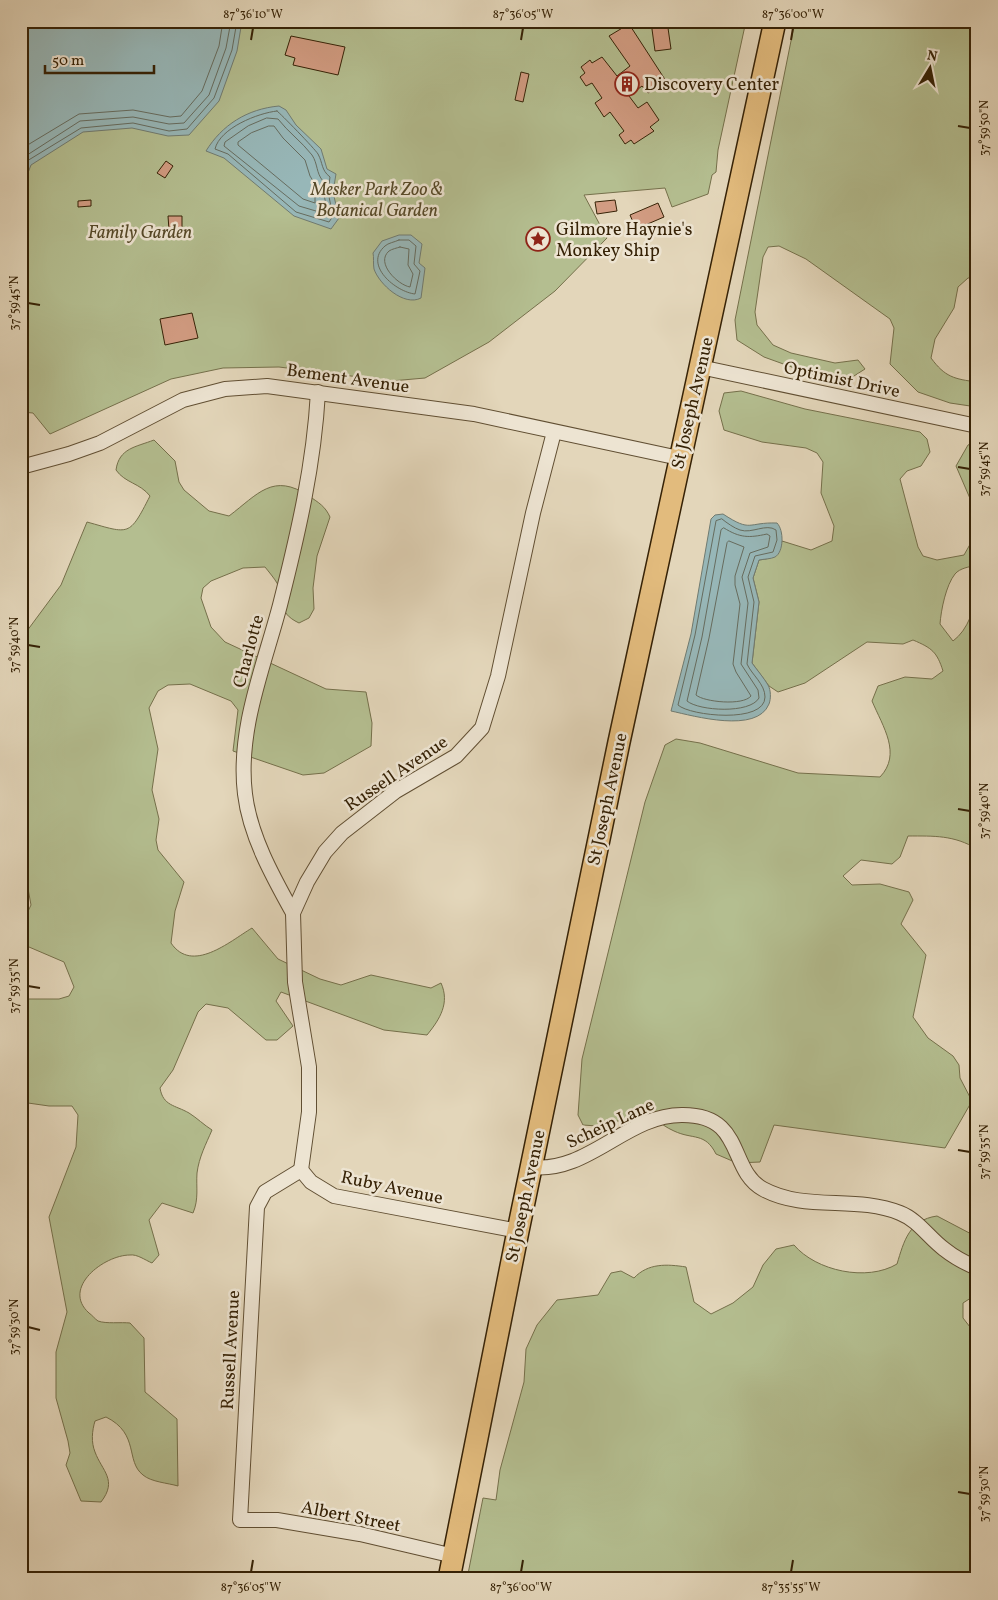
<svg xmlns="http://www.w3.org/2000/svg" width="998" height="1600" font-family="Vollkorn,serif">
  <rect width="100%" height="100%" fill="#e3d6ba"/>
  <filter id="stains"><feTurbulence type="fractalNoise" baseFrequency=".004" numOctaves="4"/><feColorMatrix values="0 0 0 0 .2 0 0 0 0 .09 0 0 0 0 .02 0 0 0 .5 -.17"/></filter>
  <radialGradient id="worn" r=".72"><stop offset=".6" stop-color="#630" stop-opacity="0"/><stop offset="1" stop-color="#630" stop-opacity=".3"/></radialGradient>
  <g fill="#b4be90" stroke="#75704b">
    <path d="M21,21H746L718,150L716,172L712,175L708,194L672,207L665,188L584,195L607,238L555,291L489,342L425,378L391,381L279,367L223,368L171,379L50,434L33,413L21,412Z"/>
    <path d="M795,21H977V277L968,278L958,287L954,308L935,339L931,358C945,377 954,379 977,382V407L950,403L918,392L890,364L894,328L890,319L806,259L779,246L768,247L763,257L755,312L757,325L773,345L791,353L835,363L858,360L865,369L846,381L836,383L764,357L737,340L735,320Z"/>
    <path d="M741,391L805,409L920,432L927,439L930,452L921,466L907,471L900,479L918,547L923,556L937,560L964,555L977,532V565C969,567 960,568 955,574C946,585 941,610 940,624L953,641C968,630 975,608 977,590V849C954,835 934,836 908,836L900,857L892,864L861,860L843,876L852,885L880,884L909,892L913,900L901,924L926,955L913,1017L928,1038L953,1056L959,1065L960,1078L972,1101L945,1148L774,1125L760,1162L737,1163L716,1154C705,1132 693,1140 674,1131C658,1124 652,1113 634,1109L630,1118L597,1126L583,1125L578,1115L582,1059L645,802L665,745L676,739L700,743L798,773L880,777C902,754 883,727 872,701L878,686L905,677L932,679L943,671C937,652 932,648 913,640L903,644L867,642L805,683L778,692L769,686L752,663L759,602L753,578L759,560C775,558 777,556 782,541L811,550L832,541L834,526L821,493L823,462L817,453L806,448L762,442L724,430L719,411L724,393Z"/>
    <path d="M154,440L175,461L179,482L184,490L209,511L229,516C258,494 273,472 309,496C319,503 325,506 330,517L317,556L313,588L314,609L309,618L299,623C276,612 286,601 277,583C274,578 269,572 265,567L243,568L211,581L203,588L201,598L211,627L225,642L326,689L366,692L372,723L371,746L324,773L303,775L233,751L238,710L231,701L190,684L168,685L158,691L149,708L158,749L152,790L159,819L156,840L158,850L184,882L175,911L171,943C192,974 229,942 252,928L278,959L320,979L341,985L371,975L431,988L441,983C450,1003 440,1019 427,1035L384,1030L281,992L276,1001L293,1026L277,1040H266L228,1008L206,1004L198,1012L173,1070L160,1088C163,1106 175,1105 189,1113C197,1118 204,1125 212,1130C206,1144 199,1157 197,1173C196,1187 199,1199 193,1213L162,1203L149,1220L159,1255L152,1263C145,1260 137,1254 130,1255C104,1255 61,1288 89,1313C92,1315 95,1319 98,1321C106,1324 121,1322 130,1323L144,1338L145,1392L177,1419L178,1486C168,1483 151,1482 143,1475C125,1461 140,1434 106,1417L95,1421C92,1431 91,1442 95,1452C102,1471 118,1480 101,1502L81,1501L66,1465L70,1453L68,1441L56,1398V1352L67,1312L49,1217L76,1147L78,1115L72,1106H49L21,1102V999H59L69,996L74,987L64,962L22,944V924L31,905L21,850V639L61,585L87,522C130,534 129,537 150,496C140,483 125,483 116,470C119,448 136,447 154,440Z"/>
    <path d="M977,441V519L975,510L956,466L968,445Z"/>
    <path d="M937,1216L977,1237V1294L963,1303V1318L977,1336V1497L971,1501C968,1517 970,1513 974,1527C978,1543 972,1564 967,1579H467L483,1498L496,1500L500,1470L524,1382L526,1349L537,1325L557,1300L598,1295L611,1273L621,1271L634,1278C648,1263 667,1264 686,1267L694,1302L711,1314L733,1303L753,1287L763,1265L776,1249L794,1245C816,1271 867,1282 897,1264C904,1241 909,1220 937,1216Z"/>
  </g>
  <g fill="#97b7b8" stroke="#707b71">
    <path d="M21,21H242L237,51L219,101L189,135L168,136L132,128L83,132L31,165L21,191Z"/>
    <path d="M279,106L286,110L296,125L321,149L327,169L336,174L333,192L339,218L331,229L294,216L224,158L206,151C222,125 247,109 279,106Z"/>
    <path d="M399,235H411L422,244L419,263L425,268L421,298C404,307 379,284 374,269C373,264 374,257 373,253L382,241Z"/>
    <path d="M723,514C752,533 747,522 777,523C784,530 784,552 775,557C771,559 764,559 759,560L753,578L759,602L752,663C757,670 764,678 768,685C771,690 771,699 769,704C757,734 694,716 671,711L691,634L711,519L715,515Z"/>
  </g>
  <g fill="none" stroke-linecap="round" stroke-linejoin="round">
    <g stroke="#666c5f" stroke-width="1">
      <path d="M277,111C280,113 315,149 318,154C323,163 321,170 330,177L328,192L333,216L329,222L296,212L228,154L215,149C220,128 258,113 277,111Z"/>
      <path d="M267,118L278,119C288,132 302,142 312,155C318,164 316,173 323,181C322,193 328,206 326,214L299,206L224,146L225,142L248,126Z"/>
      <path d="M269,126H274L283,138L305,160L310,176L315,184V203L303,199L238,145V142L251,133Z"/>
      <path d="M21,149L79,114L133,110L170,117L181,116L202,91L219,46L223,21"/>
      <path d="M21,159L80,121L133,117L169,124L184,123L209,95L226,48L231,21"/>
      <path d="M21,176L27,161L81,128L133,123L169,131L187,129L214,98L232,50L237,21"/>
      <path d="M399,240H409L416,246L414,264L420,271L415,294C396,292 363,265 385,246C388,243 395,242 399,240Z"/>
      <path d="M400,247L409,249L408,265L413,274L410,287C398,285 375,263 389,251C392,249 397,248 400,247Z"/>
      <path d="M722,519C727,523 734,528 740,530C752,534 766,523 776,530L777,540L773,552L755,556L748,577L754,602L747,664C752,675 765,684 765,697C765,724 690,716 678,705L695,635L716,521Z"/>
      <path d="M724,528C740,538 749,538 767,534L770,536L768,547L750,553L742,577L748,603L741,664L758,690L759,698C750,714 699,711 687,701L702,637L721,530Z"/>
      <path d="M729,541L744,547L735,576V585L740,604L733,664L736,672L751,696C743,706 704,702 696,695L709,638L727,543Z"/>
    </g>
  </g>
  <g fill="#d29c82" stroke="#362206">
    <path d="M667,21L671,49L655,51L651,22Z"/>
    <path d="M629,24L666,81L648,93L642,86L629,96L638,108L647,102L659,120L650,127L654,131L634,144L631,140L625,144L619,135L624,131L610,112L604,117L595,103L602,98L592,83L586,86L580,77L585,73L581,67L590,60L592,63L602,57L617,76L630,66L609,36Z"/>
    <path d="M291,36L345,47L338,75L293,65L295,58L285,55Z"/>
    <path d="M521,72L529,74L523,102L515,100Z"/>
    <path d="M166,161L173,166L165,178L157,173Z"/>
    <path d="M91,200V206L78,207V201Z"/>
    <path d="M615,200L617,211L597,214L595,202Z"/>
    <path d="M658,203L664,217L636,229L630,215Z"/>
    <path d="M168,216H182V229L169,230Z"/>
    <path d="M192,313L198,338L165,345L160,319Z"/>
  </g>
  <g fill="none" stroke-linecap="round" stroke-linejoin="round">
    <g stroke="#614f33" stroke-width="16">
      <g id="minor">
        <path d="M700,367L977,426"/>
        <path d="M21,467L69,454L100,443L183,400L225,389L267,386L474,414L679,458"/>
        <path d="M293,913C273,877 250,836 245,794C237,730 264,666 280,605C298,534 314,465 318,392"/>
        <path d="M531,1167C588,1174 627,1114 683,1115C745,1115 728,1170 763,1189C805,1212 856,1195 900,1213C918,1220 929,1238 944,1249C954,1257 965,1263 977,1268"/>
        <path d="M301,1170L309,1112V1067L295,982L293,913L307,882L325,852L342,833L396,791L456,756L482,728L498,676L533,513L554,432"/>
        <path d="M301,1170L265,1192L257,1207L240,1520H277L360,1534L454,1556"/>
        <path d="M301,1170L311,1182L334,1196L518,1231"/>
      </g>
    </g>
    <g stroke="#362206" stroke-width="24">
      <path id="primary" d="M449,1579L518,1231L619,742L775,21"/>
    </g>
    <use href="#minor" stroke="#ede4d2" stroke-width="14"/>
    <use href="#primary" stroke="#e2bb7d" stroke-width="21"/>
  </g>
  <path fill="none" stroke="#362206" stroke-width="2" d="M251,40L253,28M521,40L523,28M791,40L793,28M958,126L970,128M28,303L40,305M958,467L970,469M28,645L40,647M958,809L970,811M28,986L40,988M958,1150L970,1152M28,1327L40,1330M958,1492L970,1494M251,1572L253,1560M521,1572L523,1560M791,1572L793,1560"/>
  <defs>
    <g id="building-ring" transform="scale(1.25)"><circle r="9.5" fill="#ede4d2" stroke="#8f2418" stroke-width="1.5"/><path d="M-4-6H4V6H1V3H-1V6H-4ZM-2.5-4.3h1.7v1.8h-1.7ZM.8-4.3h1.7v1.8H.8ZM-2.5-1h1.7V.8h-1.7ZM.8-1h1.7V.8H.8Z" fill="#8f2418"/></g>
    <g id="sight-ring" transform="scale(1.25)"><circle r="9.5" fill="#ede4d2" stroke="#8f2418" stroke-width="1.5"/><path d="M0-6L1.8-2.2L6-1.7L2.9 1.2L3.7 5.4L0 3.3L-3.7 5.4L-2.9 1.2L-6-1.7L-1.8-2.2Z" fill="#8f2418"/></g>
  </defs>
  <g fill-rule="evenodd">
    <use href="#building-ring" x="627" y="84"/>
    <use href="#sight-ring" x="538" y="239"/>
  </g>
  <g text-anchor="middle" stroke-width="5" stroke-linejoin="round" paint-order="stroke">
    <g font-size="18" fill="#362206" stroke="#ede4d2" text-anchor="start">
      <text x="644" y="90">Discovery Center</text>
      <text x="556" y="235">Gilmore Haynie's<tspan x="556" dy="21">Monkey Ship</tspan></text>
    </g>
    <g font-size="18" font-style="italic" fill="#564928" stroke="#ede4d2">
      <text x="377" y="195">Mesker Park Zoo &amp;<tspan x="377" dy="21">Botanical Garden</tspan></text>
      <text x="140" y="238">Family Garden</text>
    </g>
    <g font-size="18" fill="#362206" stroke="#ede4d2">
      <text transform="translate(348 378) rotate(8)" y="6">Bement Avenue</text>
      <text transform="translate(842 379) rotate(12)" y="6">Optimist Drive</text>
      <text transform="translate(692 403) rotate(-77)" y="6">St Joseph Avenue</text>
      <text transform="translate(248 651) rotate(-75)" y="6">Charlotte</text>
      <text transform="translate(396 773) rotate(-34)" y="6">Russell Avenue</text>
      <text transform="translate(607 799) rotate(-78)" y="6">St Joseph Avenue</text>
      <text transform="translate(610 1123) rotate(-25)" y="6">Scheip Lane</text>
      <text transform="translate(392 1187) rotate(12)" y="6">Ruby Avenue</text>
      <text transform="translate(525 1196) rotate(-78)" y="6">St Joseph Avenue</text>
      <text transform="translate(230 1350) rotate(-87)" y="6">Russell Avenue</text>
      <text transform="translate(351 1516) rotate(11)" y="6">Albert Street</text>
    </g>
  </g>
  <rect width="998" height="1600" fill="none" stroke="#e3d6ba" stroke-width="55"/>
  <g transform="translate(930 68) rotate(10)" stroke="#ede4d2" stroke-width="4" paint-order="stroke">
  <path d="M0-4L9 19L0 12L-9 19Z" fill="#362206"/>
  <text y="-8" font-size="14" font-weight="bold" text-anchor="middle" fill="#362206">N</text>
  </g>
  <path d="M45 65v8h109v-8" fill="none" stroke="#362206" stroke-width="2.5"/>
  <text x="52" y="65" font-size="15" fill="#362206" stroke="#ede4d2" stroke-width="4" paint-order="stroke">50 m</text>
  <rect x="28" y="28" width="942" height="1544" fill="none" stroke="#362206" stroke-width="2"/>
  <g font-size="12" text-anchor="middle" fill="#362206">
    <text x="253" y="18">87°36'10"W</text>
    <text x="523" y="18">87°36'05"W</text>
    <text x="793" y="18">87°36'00"W</text>
    <text transform="translate(984 128) rotate(-90)" y="4">37°59'50"N</text>
    <text transform="translate(14 303) rotate(-90)" y="4">37°59'45"N</text>
    <text transform="translate(984 469) rotate(-90)" y="4">37°59'45"N</text>
    <text transform="translate(14 645) rotate(-90)" y="4">37°59'40"N</text>
    <text transform="translate(984 811) rotate(-90)" y="4">37°59'40"N</text>
    <text transform="translate(14 986) rotate(-90)" y="4">37°59'35"N</text>
    <text transform="translate(984 1152) rotate(-90)" y="4">37°59'35"N</text>
    <text transform="translate(14 1327) rotate(-90)" y="4">37°59'30"N</text>
    <text transform="translate(984 1494) rotate(-90)" y="4">37°59'30"N</text>
    <text x="251" y="1591">87°36'05"W</text>
    <text x="521" y="1591">87°36'00"W</text>
    <text x="791" y="1591">87°35'55"W</text>
  </g>
  <rect width="100%" height="100%" filter="url(#stains)"/>
  <rect width="100%" height="100%" fill="url(#worn)"/>
</svg>
